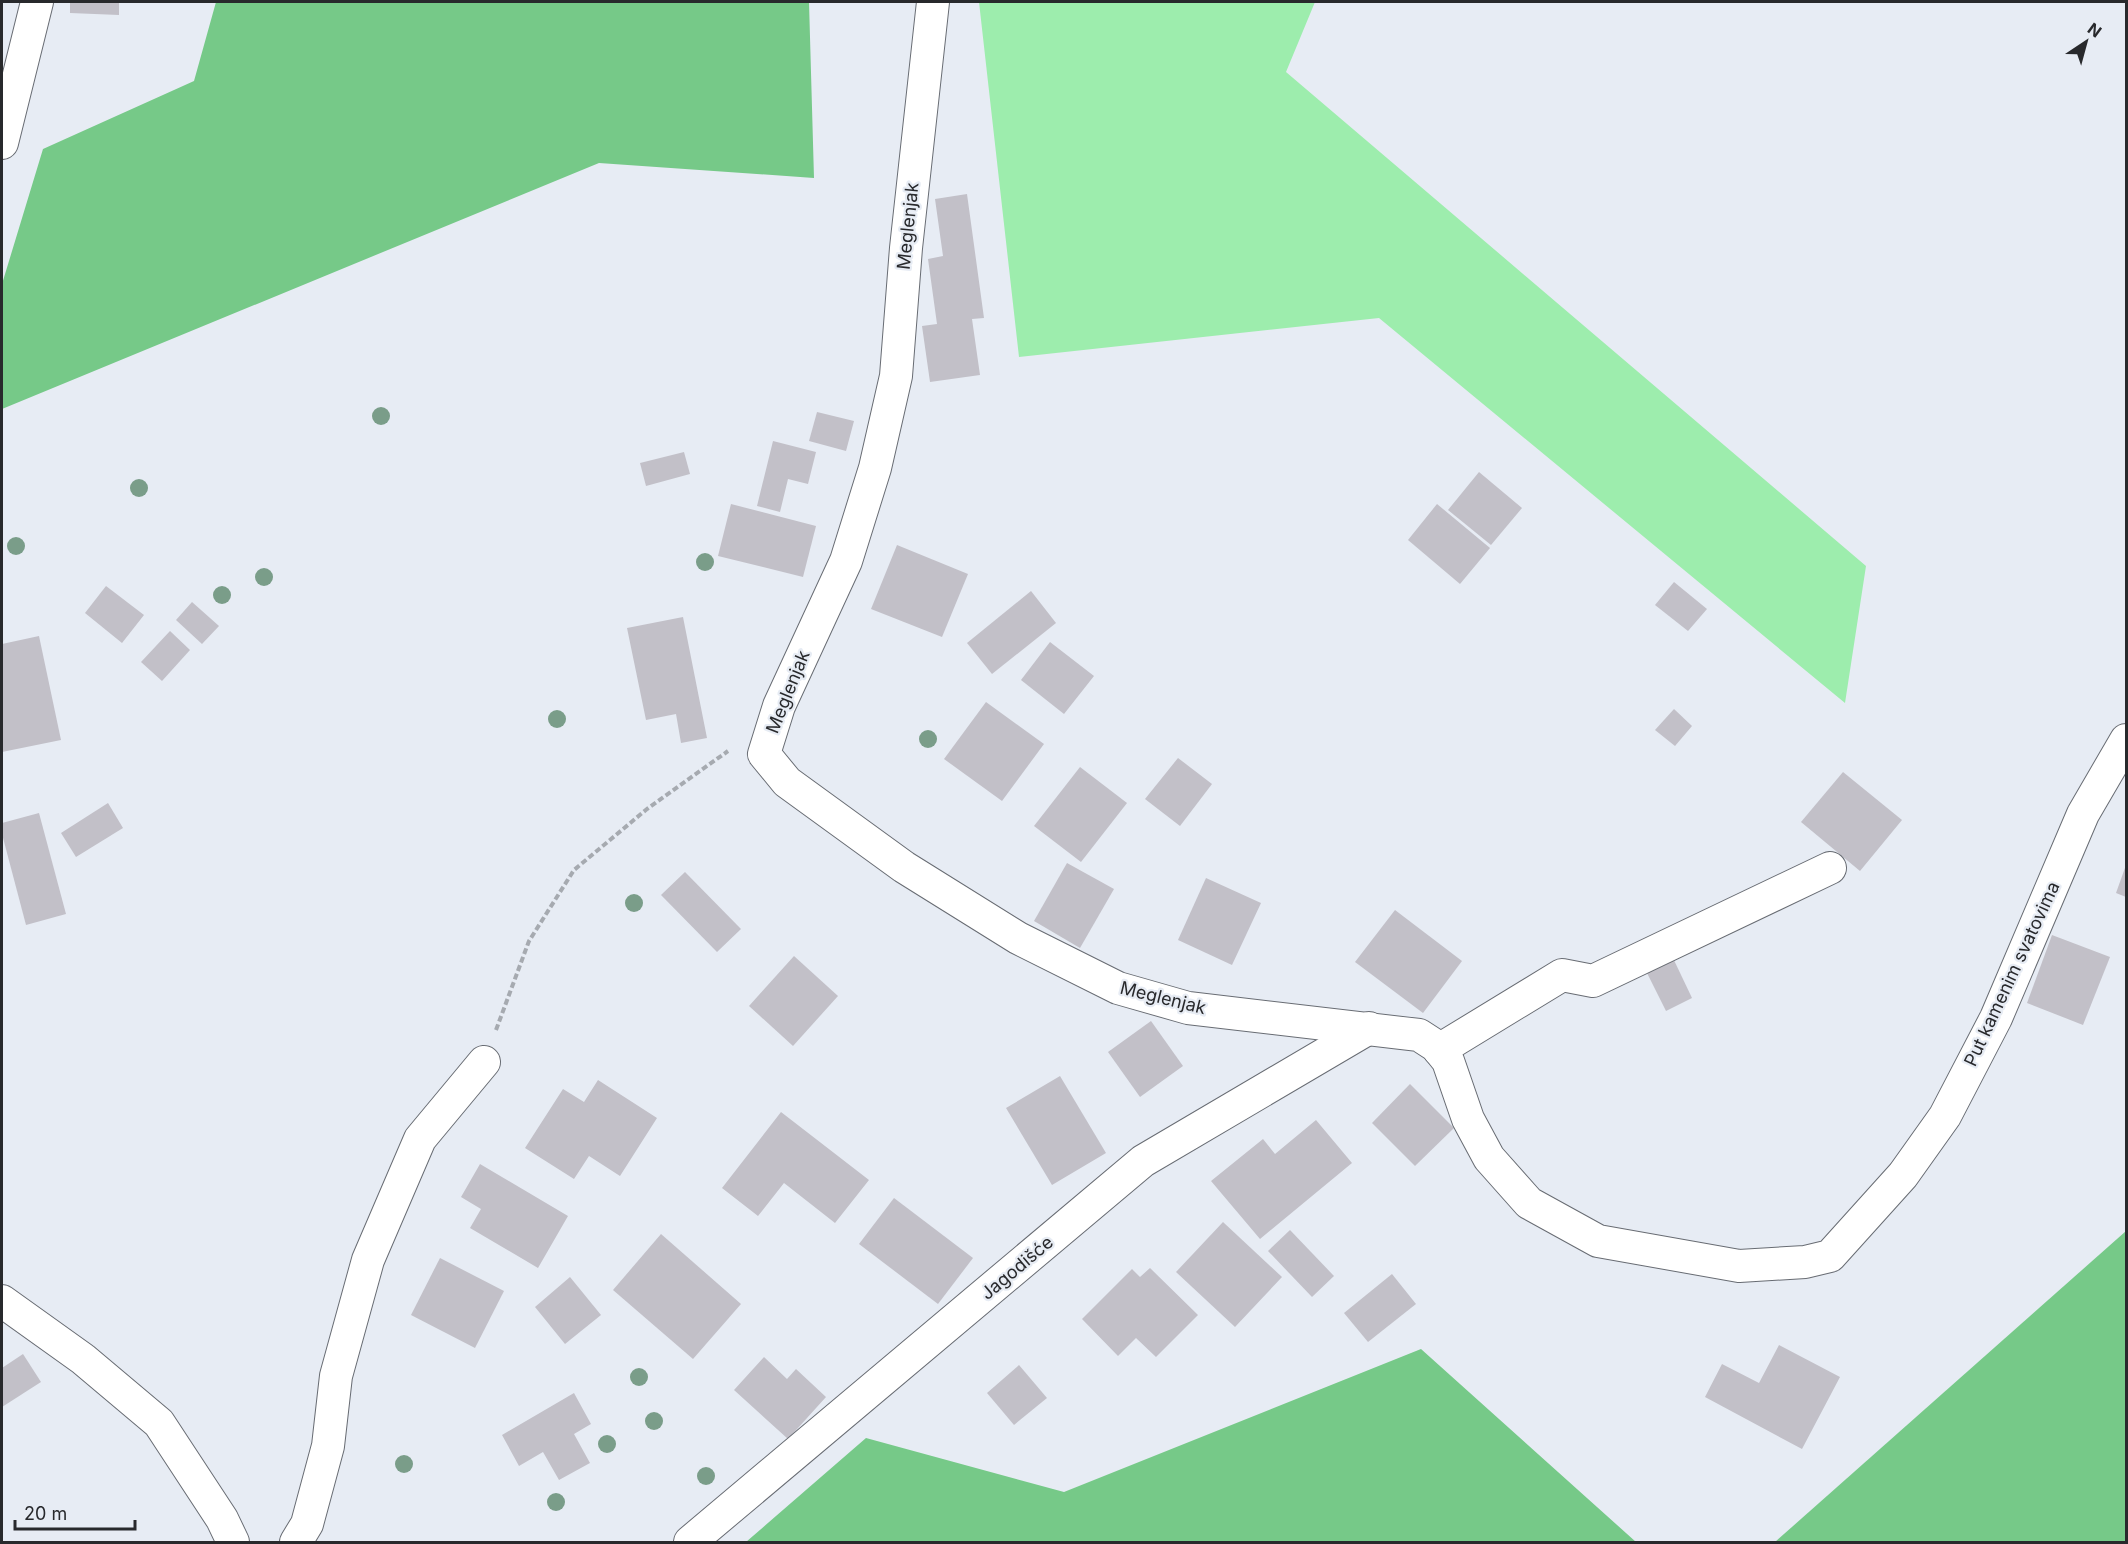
<svg xmlns="http://www.w3.org/2000/svg" width="2128" height="1544" font-family="Inter,sans-serif">
  <rect width="100%" height="100%" fill="#e7ecf4"/>
  <path fill="#9dedad" d="M979,2H1315L1286,72L1866,566L1845,703L1379,318L1019,357Z"/>
  <g fill="#76c988">
    <path d="M216,2H809L814,178L599,163L2,409V284L43,149L194,81Z"/>
    <path d="M2126,1231V1542H1775Z"/>
    <path d="M1421,1349L1636,1542H746L866,1438L1064,1492Z"/>
  </g>
  <g fill="#c2c0c8">
    <path d="M70,2H119V15L70,13Z"/>
    <path d="M967,194L984,318L972,319L980,375L930,382L922,326L937,324L928,259L943,256L935,199Z"/>
    <path d="M817,412L854,421L846,451L809,441Z"/>
    <path d="M773,441L816,452L808,484L788,479L780,512L757,506Z"/>
    <path d="M684,452L690,474L646,486L640,463Z"/>
    <path d="M1479,472L1522,508L1491,545L1448,510Z"/>
    <path d="M731,504L816,526L803,577L718,556Z"/>
    <path d="M1437,504L1490,548L1460,584L1408,540Z"/>
    <path d="M897,545L968,574L942,637L871,609Z"/>
    <path d="M1674,582L1707,609L1688,631L1655,605Z"/>
    <path d="M106,586L144,615L122,643L85,613Z"/>
    <path d="M1031,591L1056,623L992,674L967,643Z"/>
    <path d="M192,602L219,626L202,644L176,620Z"/>
    <path d="M683,617L707,738L681,743L676,714L646,720L627,628Z"/>
    <path d="M170,631L190,650L162,681L141,662Z"/>
    <path d="M39,636L61,740L2,752V644Z"/>
    <path d="M1050,642L1094,676L1064,714L1021,680Z"/>
    <path d="M986,702L1044,744L1002,801L944,759Z"/>
    <path d="M1674,709L1692,726L1675,746L1655,730Z"/>
    <path d="M1178,758L1212,784L1180,826L1145,799Z"/>
    <path d="M1080,767L1127,803L1081,862L1034,826Z"/>
    <path d="M1843,772L1902,820L1860,871L1801,822Z"/>
    <path d="M108,803L123,828L76,857L61,833Z"/>
    <path d="M39,813L66,914L26,925L2,834V823Z"/>
    <path d="M1067,863L1114,889L1080,948L1034,921Z"/>
    <path d="M2126,865V897L2116,893Z"/>
    <path d="M685,872L741,929L717,952L661,895Z"/>
    <path d="M1206,878L1261,903L1232,965L1178,940Z"/>
    <path d="M1395,910L1462,961L1423,1013L1355,962Z"/>
    <path d="M2052,935L2110,957L2083,1025L2027,1003Z"/>
    <path d="M794,956L838,996L793,1046L749,1006Z"/>
    <path d="M1672,956L1692,998L1666,1011L1645,969Z"/>
    <path d="M1151,1021L1183,1066L1140,1097L1108,1052Z"/>
    <path d="M1060,1076L1106,1153L1052,1185L1006,1108Z"/>
    <path d="M598,1080L657,1118L620,1176L589,1156L574,1179L525,1148L563,1089L584,1102Z"/>
    <path d="M1410,1084L1454,1128L1415,1166L1372,1123Z"/>
    <path d="M781,1112L869,1180L835,1223L784,1183L758,1216L722,1188Z"/>
    <path d="M1316,1120L1352,1163L1260,1239L1211,1181L1263,1139L1275,1154Z"/>
    <path d="M480,1164L568,1216L538,1268L470,1228L481,1209L461,1197Z"/>
    <path d="M894,1198L973,1258L938,1304L859,1244Z"/>
    <path d="M1223,1222L1282,1277L1235,1327L1176,1272Z"/>
    <path d="M1290,1230L1334,1276L1312,1297L1268,1251Z"/>
    <path d="M661,1234L741,1304L693,1359L613,1290Z"/>
    <path d="M440,1258L504,1291L475,1348L411,1315Z"/>
    <path d="M1150,1268L1198,1315L1156,1357L1136,1338L1118,1356L1082,1319L1132,1269L1140,1277Z"/>
    <path d="M1392,1274L1416,1304L1368,1342L1344,1313Z"/>
    <path d="M570,1277L601,1315L565,1344L535,1307Z"/>
    <path d="M1779,1345L1840,1377L1802,1449L1705,1397L1722,1364L1759,1383Z"/>
    <path d="M23,1354L41,1382L2,1407V1368Z"/>
    <path d="M764,1357L787,1379L796,1369L826,1397L788,1439L734,1390Z"/>
    <path d="M1019,1365L1047,1398L1014,1425L987,1393Z"/>
    <path d="M574,1393L591,1424L574,1434L590,1463L559,1480L543,1452L519,1466L502,1435Z"/>
  </g>
  <g fill="none" stroke-linecap="round" stroke-linejoin="round">
    <g stroke="#686c73" stroke-width="34">
      <g id="street">
        <path d="M933,2L906,248L896,376L875,468L846,561L779,706L764,754L787,782L904,867L1018,938L1118,988L1188,1008L1419,1035L1436,1046L1448,1061L1468,1119L1489,1158L1529,1203L1598,1241L1739,1266L1805,1262L1830,1256L1903,1175L1945,1116L1996,1018L2083,814L2126,740"/>
        <path d="M2,143L37,2"/>
        <path d="M1439,1050L1562,975L1593,981L1830,868"/>
        <path d="M2,1301L83,1359L159,1423L222,1519L233,1542"/>
        <path d="M296,1542L307,1524L328,1446L336,1376L368,1260L420,1139L484,1062"/>
        <path d="M690,1542L1143,1161L1369,1028"/>
      </g>
    </g>
    <path stroke="#a6aab0" stroke-width="4" stroke-dasharray="6 3" stroke-linecap="butt" d="M496,1030L529,941L574,870L647,809L728,751"/>
    <use href="#street" stroke="#fff" stroke-width="32"/>
  </g>
  <g fill="#7a9d89">
    <circle cx="381" cy="416" r="9"/>
    <circle cx="139" cy="488" r="9"/>
    <circle cx="16" cy="546" r="9"/>
    <circle cx="705" cy="562" r="9"/>
    <circle cx="264" cy="577" r="9"/>
    <circle cx="222" cy="595" r="9"/>
    <circle cx="557" cy="719" r="9"/>
    <circle cx="928" cy="739" r="9"/>
    <circle cx="634" cy="903" r="9"/>
    <circle cx="639" cy="1377" r="9"/>
    <circle cx="654" cy="1421" r="9"/>
    <circle cx="607" cy="1444" r="9"/>
    <circle cx="404" cy="1464" r="9"/>
    <circle cx="706" cy="1476" r="9"/>
    <circle cx="556" cy="1502" r="9"/>
  </g>
  <g text-anchor="middle" stroke-width="4.5" stroke-linejoin="round" paint-order="stroke">
    <g font-size="18" fill="#28292c" stroke="#e7ecf4">
      <text transform="translate(908 226) rotate(-84)" y="6">Meglenjak</text>
      <text transform="translate(788 692) rotate(-68)" y="6">Meglenjak</text>
      <text transform="translate(2012 974) rotate(-65)" y="6">Put kamenim svatovima</text>
      <text transform="translate(1163 998) rotate(14)" y="6">Meglenjak</text>
      <text transform="translate(1017 1268) rotate(-40)" y="6">Jagodišće</text>
    </g>
  </g>
  <rect width="2128" height="1544" fill="none" stroke="#28292c" stroke-width="6"/>
  <g transform="translate(2086 42) rotate(36)" stroke="#e7ecf4" stroke-width="4.5" paint-order="stroke">
  <path d="M0-4.5L10 22L0 15L-10 22Z" fill="#28292c"/>
  <text y="-9" font-size="16" font-weight="bold" text-anchor="middle" fill="#28292c">N</text>
  </g>
  <path d="M15 1520v9h120v-9" fill="none" stroke="#28292c" stroke-width="3"/>
  <text x="24" y="1520" font-size="18" fill="#28292c" stroke="#e7ecf4" stroke-width="4.5" paint-order="stroke">20 m</text>
</svg>
